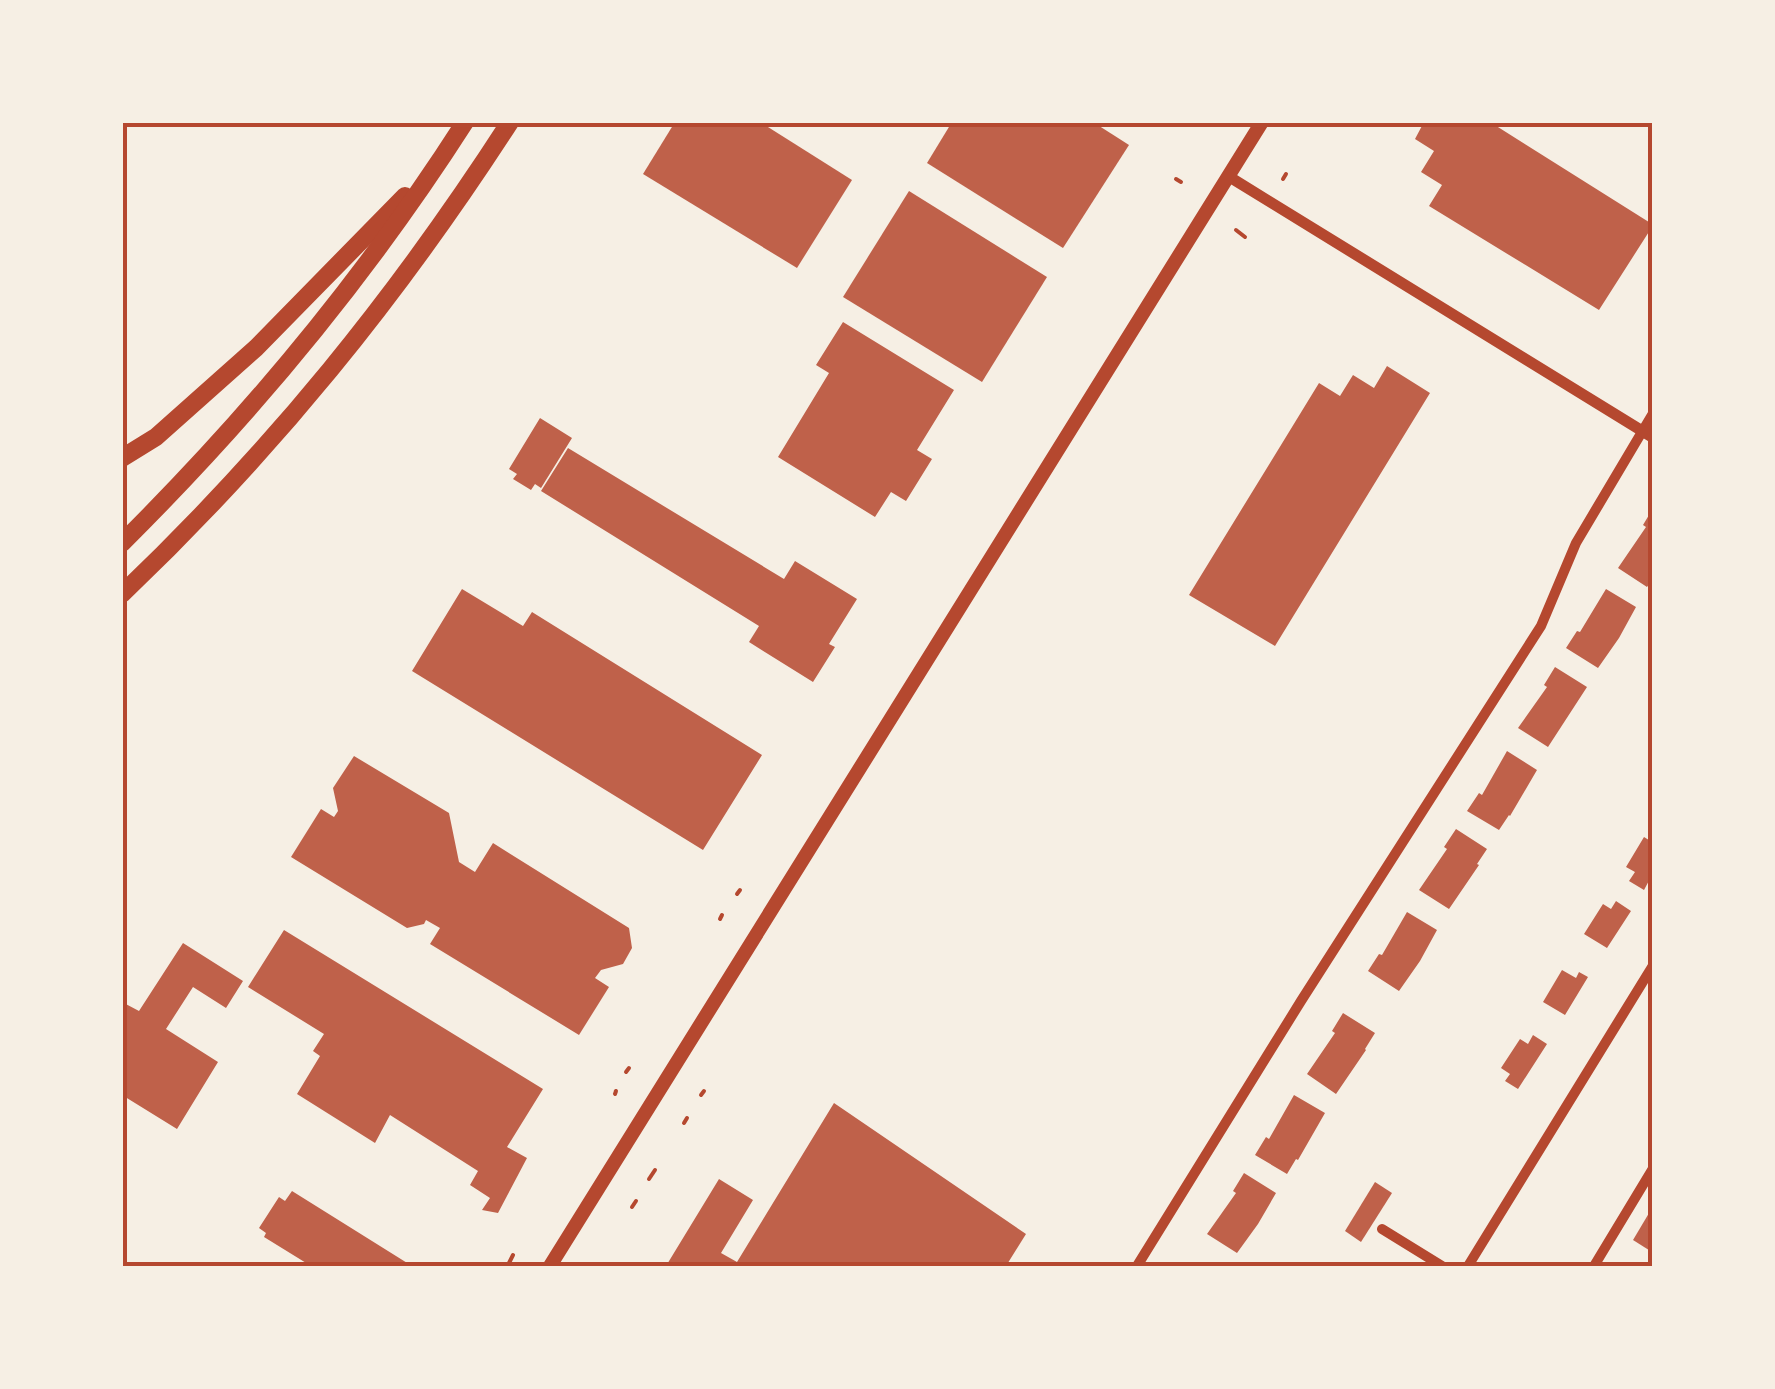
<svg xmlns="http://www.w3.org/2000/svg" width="1775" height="1389" font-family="'Noto Sans',sans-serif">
  <rect width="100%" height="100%" fill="#f6efe4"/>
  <g fill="#bf614a">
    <path d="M675,122H760L852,180L797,268L643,174Z"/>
    <path d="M952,122H1093L1129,145L1063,248L927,163Z"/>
    <path d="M1424,122H1490L1652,224V227L1599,310L1429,206L1442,185L1421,172L1434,151L1415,139Z"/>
    <path d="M909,191L1047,277L982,382L843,297Z"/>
    <path d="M843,322L954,390L917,450L932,459L906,501L891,492L875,517L778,457L829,373L816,365Z"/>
    <path d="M1387,366L1430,393L1275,646L1189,595L1319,383L1340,396L1353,375L1374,388Z"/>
    <path d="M540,418L572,438L541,488L535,484L531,490L513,479L517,474L509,469Z"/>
    <path d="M568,448L784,579L795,561L857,599L829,644L835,647L813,682L749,642L759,626L541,491Z"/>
    <path d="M1652,510V580L1647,587L1618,568L1646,527L1643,525Z"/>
    <path d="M462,589L523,626L532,612L762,755L703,850L412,671Z"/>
    <path d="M1606,589L1636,607L1619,638L1598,668L1566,648L1577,631L1580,632Z"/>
    <path d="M1555,667L1587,687L1548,747L1518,728L1547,687L1544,685Z"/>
    <path d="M1507,751L1537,770L1510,816L1509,815L1499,830L1467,811L1479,793L1482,795Z"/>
    <path d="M354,756L449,813L459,862L475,872L493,843L629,928L632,948L623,964L601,970L595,978L609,987L579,1035L430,944L440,928L426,920L424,924L407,928L291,857L321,809L334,817L338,811L333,788Z"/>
    <path d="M1456,829L1487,849L1477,864L1479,865L1449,909L1419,890L1447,849L1444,847Z"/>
    <path d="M1644,837L1652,842V875L1644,890L1629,881L1635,872L1626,867Z"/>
    <path d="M1616,901L1631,911L1607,948L1584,934L1603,904L1611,909Z"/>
    <path d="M1407,912L1437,930L1420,961L1399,991L1368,971L1379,954L1382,955Z"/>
    <path d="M284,930L543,1089L507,1147L527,1158L498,1213L482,1210L490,1198L470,1185L478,1171L390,1115L375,1143L297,1094L320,1056L313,1051L324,1034L248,987Z"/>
    <path d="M183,943L243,981L226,1008L193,987L166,1029L218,1062L177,1129L122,1095V1002L139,1011Z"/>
    <path d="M1562,970L1576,978L1579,972L1588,977L1565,1015L1543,1002Z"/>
    <path d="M1343,1013L1375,1033L1365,1049L1366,1050L1336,1094L1307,1074L1335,1033L1332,1031Z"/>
    <path d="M1533,1035L1547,1044L1518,1089L1505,1081L1510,1074L1501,1068L1520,1039L1528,1044Z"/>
    <path d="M1294,1095L1325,1113L1298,1160L1296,1159L1287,1174L1255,1155L1266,1137L1269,1139Z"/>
    <path d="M834,1103L1026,1234L1006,1266H666L719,1179L753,1200L721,1253L737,1262Z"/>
    <path d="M1244,1173L1276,1193L1258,1224L1237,1253L1207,1234L1236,1193L1233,1191Z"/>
    <path d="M1375,1182L1392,1193L1361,1242L1345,1231Z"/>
    <path d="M292,1191L412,1266H311L264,1237L266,1233L259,1228L279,1197L285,1201Z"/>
    <path d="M1652,1208V1252L1633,1240Z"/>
  </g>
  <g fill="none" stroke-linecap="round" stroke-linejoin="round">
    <g stroke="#b5482f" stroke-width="4">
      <path d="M1176,179L1181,182"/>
      <path d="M1283,179L1286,174"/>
      <path d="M1236,230L1245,237"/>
      <path d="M737,894L740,890"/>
      <path d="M720,919L722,915"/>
      <path d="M626,1072L629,1068"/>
      <path d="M615,1094L616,1091"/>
      <path d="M701,1095L704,1091"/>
      <path d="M684,1123L687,1118"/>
      <path d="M649,1179L655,1170"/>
      <path d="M632,1207L636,1201"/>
      <path d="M509,1263L513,1255"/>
    </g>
    <g stroke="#b5482f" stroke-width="10">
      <path d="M1382,1229L1442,1266"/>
      <path d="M1137,1266L1301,1001L1541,626L1576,543L1652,415"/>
      <path d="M1468,1266L1652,967"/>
      <path d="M1594,1266L1652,1170"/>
    </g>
    <path stroke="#b5482f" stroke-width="11" d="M1228,176L1652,437"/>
    <path stroke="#b5482f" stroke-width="14" d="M550,1266L1262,122"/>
    <g stroke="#b5482f" stroke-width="18">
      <path d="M122,458L156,437L256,348L405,196"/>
      <path d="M122,543C251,415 367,275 465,122"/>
      <path d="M122,594C273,450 397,297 510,122"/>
    </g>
  </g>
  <rect width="1775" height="1389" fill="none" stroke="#f6efe4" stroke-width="250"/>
  <rect x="125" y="125" width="1525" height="1139" fill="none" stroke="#b5482f" stroke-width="4"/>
</svg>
